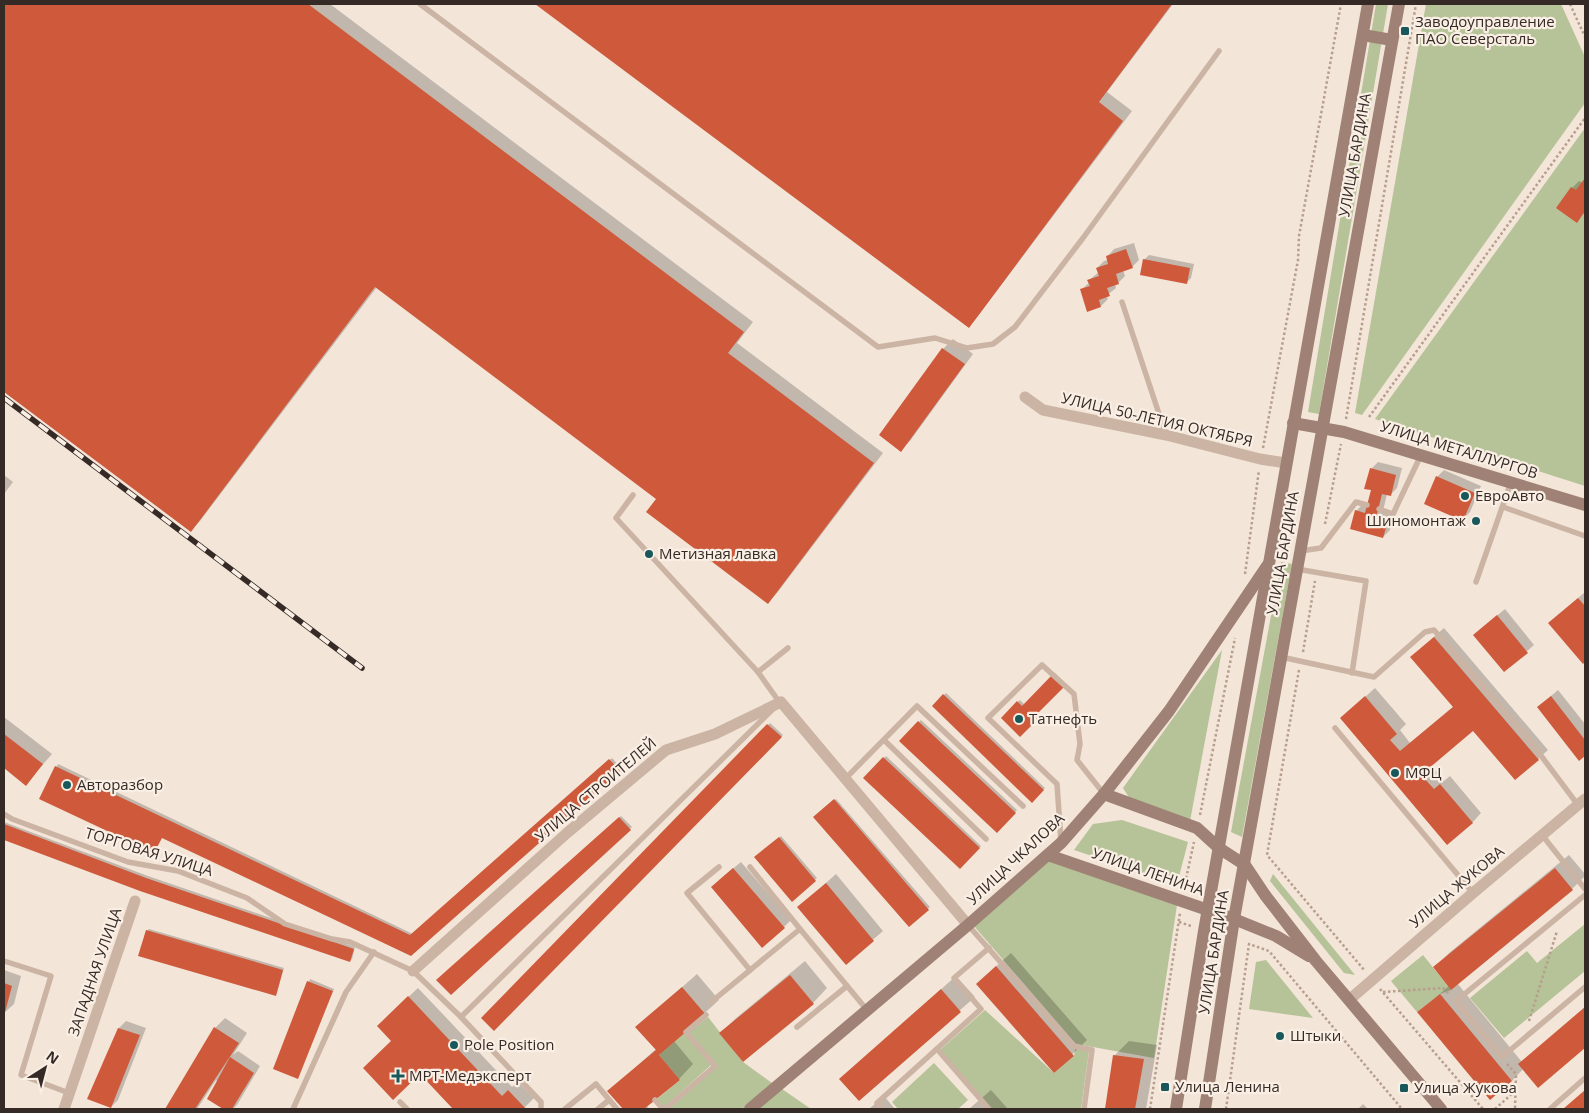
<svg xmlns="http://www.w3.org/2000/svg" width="1589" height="1113" font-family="'Open Sans',sans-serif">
  <rect width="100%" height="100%" fill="#f3e5d8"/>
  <g fill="#b6c297">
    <path d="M1376,4H1388L1319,414L1308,412Z"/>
    <path d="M1426,4H1561L1585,57V103L1362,415L1355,413Z"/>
    <path d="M1585,128V486L1375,419Z"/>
    <path d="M1281,562L1292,564L1242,837L1231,832Z"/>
    <path d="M1222,650L1190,821L1132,802L1123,788Z"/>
    <path d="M1122,820L1188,842L1177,884L1074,850L1093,824Z"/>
    <path d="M1049,861L1177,905L1154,1058L1076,1044L974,926Z"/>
    <path d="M1273,874L1355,975L1344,973L1270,881Z"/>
    <path d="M1585,924V971L1504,1038L1470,998L1527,951L1537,963Z"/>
    <path d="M1423,955L1451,990L1440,994L1417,1012L1391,981Z"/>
    <path d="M1266,960L1313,1018L1249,1009L1256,962Z"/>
    <path d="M985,1010L1054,1073L1074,1056L1075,1049L1089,1051L1081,1109H992L940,1050Z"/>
    <path d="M708,1017L743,1062L772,1083L742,1109H669L718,1066L689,1032Z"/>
    <path d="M685,1033L711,1065L664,1107L657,1099L680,1080L659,1055Z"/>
    <path d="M934,1063L968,1100L958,1109H898L892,1102Z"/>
    <path d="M782,1089L811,1109H757Z"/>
  </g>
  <g fill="#0003">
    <path d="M4,4H330L753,322L737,343L883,453L777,593L768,602L658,499L377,287L200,521L190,531L4,390Z"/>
    <path d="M538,4H1173L1107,92L1132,111L978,316L969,326Z"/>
    <path d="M1585,180V212L1576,222L1572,188L1579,181L1583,183Z"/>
    <path d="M1134,243L1139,260L1132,267L1123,270L1125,276L1118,283L1115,284L1116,288L1106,296L1108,299L1101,306L1081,290L1090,282L1089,280L1099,272L1097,268L1104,261L1108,260L1107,257L1114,249Z"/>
    <path d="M1149,255L1194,264L1191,278L1187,282L1144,260Z"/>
    <path d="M953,339L973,354L910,441L901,450L881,434L943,349Z"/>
    <path d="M1378,462L1402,468L1397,488L1390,495L1387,494L1383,511L1394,514L1390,530L1383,537L1356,511L1363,504L1368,505L1372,489L1371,469Z"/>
    <path d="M1444,470L1481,486L1470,512L1463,519L1437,477Z"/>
    <path d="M4,475L13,482L4,494Z"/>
    <path d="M1585,592V661L1583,662L1557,616Z"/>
    <path d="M1505,609L1534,645L1504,671L1482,628Z"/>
    <path d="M1444,628L1548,750L1538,759L1473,729L1431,765L1444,781L1450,776L1481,813L1472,823L1342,718L1375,688L1406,724L1400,730L1410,743L1454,706L1421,648Z"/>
    <path d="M1055,673L1065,683L1035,715L1038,718L1020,736L1002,718L1020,700L1025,705Z"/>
    <path d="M1558,690L1585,724V755L1579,759L1538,707Z"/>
    <path d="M946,693L1045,788L1032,801L933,706Z"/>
    <path d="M4,717L52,754L26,784L4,767Z"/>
    <path d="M921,720L1017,810L997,831L901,741Z"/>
    <path d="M770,723L783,735L494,1029L482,1018Z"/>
    <path d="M886,756L981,846L960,868L865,778Z"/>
    <path d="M612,758L622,769L411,955L162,837L154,852L41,798L58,764L413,934Z"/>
    <path d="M836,799L930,907L909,926L815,817Z"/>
    <path d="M621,816L632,827L451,994L440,979Z"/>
    <path d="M4,822L148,876L355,947L352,959L350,961L140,890L4,838Z"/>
    <path d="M781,836L817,878L792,900L756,858Z"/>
    <path d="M1569,855L1585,874V876L1572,889L1457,983L1522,1062L1585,1007V1047L1538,1086L1524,1068L1512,1081L1419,1012L1450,985L1435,967L1449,953Z"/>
    <path d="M741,862L791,920L784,927L719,880Z"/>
    <path d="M836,874L883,931L846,963L799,907Z"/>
    <path d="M149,929L284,968L277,992L275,994L147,931Z"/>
    <path d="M1011,953L1087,1040L1054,1072L992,970Z"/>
    <path d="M805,961L827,988L813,1003L721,1033L735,1019Z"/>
    <path d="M4,970L21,976L14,1004L4,1013Z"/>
    <path d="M697,974L719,1000L674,1041L693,1064L679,1079L647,1106L649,1109H625L609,1091L656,1049L637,1027Z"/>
    <path d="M956,976L975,997L859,1099L840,1079Z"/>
    <path d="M310,979L334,989L298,1077L274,1068Z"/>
    <path d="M418,988L512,1087L518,1082L534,1098L523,1109H455L420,1072L388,1016Z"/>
    <path d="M225,1018L247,1033L233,1055L238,1051L260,1066L237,1105L233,1109H225L209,1098L218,1082L216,1080L197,1109H166L215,1028Z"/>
    <path d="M126,1021L146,1028L118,1100L111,1107L88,1098L119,1028Z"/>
    <path d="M1129,1041L1157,1045L1146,1109H1106L1114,1056Z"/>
    <path d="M991,1090L1008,1109H969Z"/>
    <path d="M884,1096L895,1109H869Z"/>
    <path d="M1363,1104L1368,1109H1358Z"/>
  </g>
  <g fill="#ce593b">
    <path d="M4,4H308L744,332L728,353L874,463L768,604L646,512L656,499L375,287L191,532L4,392Z"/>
    <path d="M535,4H1172L1099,102L1123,121L969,328Z"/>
    <path d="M1585,178V211L1577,223L1556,208L1571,187L1576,190Z"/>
    <path d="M1126,249L1133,268L1116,274L1119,284L1107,288L1110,296L1099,300L1101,307L1087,312L1080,289L1090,286L1087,280L1099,276L1096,268L1108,264L1106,256Z"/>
    <path d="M1143,259L1190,268L1187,284L1140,275Z"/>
    <path d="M942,348L965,364L901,452L879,435Z"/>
    <path d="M1370,468L1396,475L1391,496L1382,494L1376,518L1388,521L1383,538L1350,529L1355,510L1365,513L1371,490L1364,489Z"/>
    <path d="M1436,476L1475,493L1463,521L1424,504Z"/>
    <path d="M1578,598L1585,606V662L1583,664L1548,623Z"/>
    <path d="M1497,615L1528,653L1504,672L1473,635Z"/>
    <path d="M1434,637L1539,760L1515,780L1473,731L1421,775L1434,789L1440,784L1473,823L1447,845L1340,718L1365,696L1397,734L1390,740L1400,751L1453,707L1410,657Z"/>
    <path d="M1053,674L1065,686L1034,717L1037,720L1020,737L1001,718L1017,701L1022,706Z"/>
    <path d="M943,694L1044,790L1032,803L932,706Z"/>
    <path d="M1551,696L1585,740V756L1579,761L1537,707Z"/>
    <path d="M918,721L1016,813L997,833L899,741Z"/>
    <path d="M767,724L782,737L494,1031L481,1018Z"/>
    <path d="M4,734L43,764L26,786L4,768Z"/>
    <path d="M883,757L980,848L960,869L863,778Z"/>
    <path d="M609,759L621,771L411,956L162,838L154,853L39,799L55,766L410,935Z"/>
    <path d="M834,799L929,910L909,927L813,817Z"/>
    <path d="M619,817L631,830L451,995L436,980Z"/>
    <path d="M4,824L146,878L354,949L350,962L140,891L4,840Z"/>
    <path d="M779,837L816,881L792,902L754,857Z"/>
    <path d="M733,868L785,928L762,948L711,887Z"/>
    <path d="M1555,868L1573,890L1451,990L1433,967Z"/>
    <path d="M826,883L874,941L846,965L797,907Z"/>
    <path d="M146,930L283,970L276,996L138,956Z"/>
    <path d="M996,966L1074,1056L1054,1073L976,984Z"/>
    <path d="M790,975L814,1004L743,1062L719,1033Z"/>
    <path d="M307,981L333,991L298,1079L273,1069Z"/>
    <path d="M4,983L12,986L4,1016Z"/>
    <path d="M682,987L706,1015L659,1055L680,1080L644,1109H623L607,1091L656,1050L635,1027Z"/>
    <path d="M941,989L961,1012L859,1101L839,1079Z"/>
    <path d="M1440,994L1512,1081L1490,1100L1417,1012Z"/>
    <path d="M408,996L502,1096L508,1090L526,1109H453L420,1074L393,1100L363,1068L391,1041L377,1026Z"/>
    <path d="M1585,1007V1048L1538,1088L1518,1064Z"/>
    <path d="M214,1027L239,1043L195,1109H165Z"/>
    <path d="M118,1028L140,1035L111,1108L87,1099Z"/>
    <path d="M1113,1055L1144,1059L1135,1109H1105Z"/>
    <path d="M230,1057L254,1073L232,1109H223L207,1099Z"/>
    <path d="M1585,1090V1109H1563Z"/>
  </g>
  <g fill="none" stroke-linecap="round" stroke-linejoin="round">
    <g stroke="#b79e8e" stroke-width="2.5" stroke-dasharray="2.5 2.5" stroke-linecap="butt">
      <path d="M1570,4L1585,37"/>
      <path d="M1369,417L1585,118"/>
      <path d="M1346,419L1416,4"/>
      <path d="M1263,448L1298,260L1299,236L1341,4"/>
      <path d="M1325,524L1341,444"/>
      <path d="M1245,574L1259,470"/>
      <path d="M1303,652L1315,581"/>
      <path d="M1299,670L1267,855L1365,971"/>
      <path d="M1200,815L1235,638"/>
      <path d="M1184,888L1194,842"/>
      <path d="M1179,922L1191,926"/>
      <path d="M1380,989L1483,1109"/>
      <path d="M1383,992L1443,988L1449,994"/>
      <path d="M1529,1021L1557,931"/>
      <path d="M1507,1064L1516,1074L1515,1109"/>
      <path d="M1150,1109L1180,913"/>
      <path d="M1226,1109L1249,944L1269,951L1402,1109"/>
      <path d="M1495,1109L1514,1092"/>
    </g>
    <g stroke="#cbb4a3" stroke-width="5.5">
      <path d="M420,4L878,347L935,338L967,348L993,344L1015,327L1083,238L1219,51"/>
      <path d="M1122,302L1166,435"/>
      <path d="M633,495L616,518L758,672L780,703"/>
      <path d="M1503,507L1585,536"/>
      <path d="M1379,509L1393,514L1421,455"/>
      <path d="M1300,551L1321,548L1356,502L1367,505"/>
      <path d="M1297,569L1366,581L1352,673"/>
      <path d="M1476,582L1511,482"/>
      <path d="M1281,657L1374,677L1425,632L1434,630L1527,737L1578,805"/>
      <path d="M758,672L788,648"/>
      <path d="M1335,728L1473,893"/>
      <path d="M884,740L986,839"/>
      <path d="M844,780L917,706L1023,806"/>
      <path d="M4,814L12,819L128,862L178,871L247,898L285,924L332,939L350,942L413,971L461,1017L541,1102V1109"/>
      <path d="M1542,835L1585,889"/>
      <path d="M1061,842L1057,784L988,718L1042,665L1074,694L1080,744L1077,760L1104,794"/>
      <path d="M719,867L687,893L750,970"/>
      <path d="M750,867L800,929"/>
      <path d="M1585,895L1456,1001L1502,1057L1585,987"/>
      <path d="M968,925L1074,1046L1092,1050L1084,1109"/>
      <path d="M4,961L51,976L21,1075L69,1093"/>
      <path d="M710,1003L800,929L867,1010"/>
      <path d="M461,1017L773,709"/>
      <path d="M797,1027L847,986"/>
      <path d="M937,1049L989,1109"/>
      <path d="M655,1100L663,1109"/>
      <path d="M400,1102L407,1109"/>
      <path d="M293,1109L346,992L374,952"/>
      <path d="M565,1109L596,1084L617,1109"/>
      <path d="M598,1109L609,1100"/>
      <path d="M665,1109L715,1066L686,1032L706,1015"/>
      <path d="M882,1109L877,1103L981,1009L954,978L989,948"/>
      <path d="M1550,1109L1585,1078"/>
    </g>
    <g stroke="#cbb4a3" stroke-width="11">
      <path d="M1025,397L1043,410L1166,435L1260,459L1286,463"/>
      <path d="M413,971L567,833L666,750L715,734L781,702L968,925"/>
      <path d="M1349,1000L1473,893L1585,799"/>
      <path d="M64,1109L135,901"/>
    </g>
    <g stroke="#9f8275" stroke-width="12">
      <path d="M1363,35L1392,40"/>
      <path d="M1293,423L1344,432L1585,505"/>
      <path d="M1104,794L1197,828L1219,848L1245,865L1265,895L1316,961L1441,1109"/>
      <path d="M1048,855L1234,919L1276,936L1309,956"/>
      <path d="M750,1109L968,925L1061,843L1104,794L1169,711L1267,566"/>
      <path d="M1176,1109L1204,931L1368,4"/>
      <path d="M1205,1109L1234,919L1399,4"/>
    </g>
    <g stroke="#362a26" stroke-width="5.5">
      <path id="rail" d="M4,398L362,668"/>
    </g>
    <use href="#rail" stroke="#faefe4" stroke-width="4" stroke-dasharray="11" stroke-linecap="butt"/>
  </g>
  <g fill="#19585a" stroke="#faefe4" stroke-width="2">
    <rect x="1400" y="26" width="10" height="10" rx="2.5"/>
    <circle cx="1465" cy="496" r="5"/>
    <circle cx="1476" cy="521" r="5"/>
    <circle cx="649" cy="554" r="5"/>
    <circle cx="1019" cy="719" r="5"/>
    <circle cx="1395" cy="773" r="5"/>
    <circle cx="67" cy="785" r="5"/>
    <circle cx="1280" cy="1036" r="5"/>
    <circle cx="454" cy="1045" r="5"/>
    <path d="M395.5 1068.5h5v5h5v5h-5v5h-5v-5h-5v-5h5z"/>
    <rect x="1160" y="1082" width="10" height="10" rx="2.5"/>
    <rect x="1399" y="1083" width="10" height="10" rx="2.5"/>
  </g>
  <g text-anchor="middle" stroke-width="4.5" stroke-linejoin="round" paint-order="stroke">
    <g font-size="15" fill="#362a26" stroke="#faefe4" text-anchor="start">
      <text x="1415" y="27">Заводоуправление<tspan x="1415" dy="17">ПАО Северсталь</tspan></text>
      <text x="1475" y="501">ЕвроАвто</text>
      <text x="1466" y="526" text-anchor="end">Шиномонтаж</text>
      <text x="659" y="559">Метизная лавка</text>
      <text x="1029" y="724">Татнефть</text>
      <text x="1405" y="778">МФЦ</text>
      <text x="77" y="790">Авторазбор</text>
      <text x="1290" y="1041">Штыки</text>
      <text x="464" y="1050">Pole Position</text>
      <text x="409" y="1081">МРТ-Медэксперт</text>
      <text x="1175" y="1092">Улица Ленина</text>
      <text x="1414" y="1093">Улица Жукова</text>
    </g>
    <g font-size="15" fill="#362a26" stroke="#faefe4">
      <text transform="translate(1355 155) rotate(-80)" y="5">УЛИЦА БАРДИНА</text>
      <text transform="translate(1157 420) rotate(13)" y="5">УЛИЦА 50-ЛЕТИЯ ОКТЯБРЯ</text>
      <text transform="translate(1459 450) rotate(17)" y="5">УЛИЦА МЕТАЛЛУРГОВ</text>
      <text transform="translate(1283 553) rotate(-80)" y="5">УЛИЦА БАРДИНА</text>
      <text transform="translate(596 790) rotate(-40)" y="5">УЛИЦА СТРОИТЕЛЕЙ</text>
      <text transform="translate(149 852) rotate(17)" y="5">ТОРГОВАЯ УЛИЦА</text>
      <text transform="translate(1016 859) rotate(-43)" y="5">УЛИЦА ЧКАЛОВА</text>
      <text transform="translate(1148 872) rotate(19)" y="5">УЛИЦА ЛЕНИНА</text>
      <text transform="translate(1457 887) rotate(-40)" y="5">УЛИЦА ЖУКОВА</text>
      <text transform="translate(1214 952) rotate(-81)" y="5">УЛИЦА БАРДИНА</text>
      <text transform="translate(95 972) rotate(-71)" y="5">ЗАПАДНАЯ УЛИЦА</text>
    </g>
  </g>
  <rect width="1589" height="1113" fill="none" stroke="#362a26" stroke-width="10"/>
  <g transform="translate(45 1068) rotate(36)" stroke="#faefe4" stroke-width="4" paint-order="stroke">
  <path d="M0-4L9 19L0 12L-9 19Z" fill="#362a26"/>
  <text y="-8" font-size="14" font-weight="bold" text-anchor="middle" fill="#362a26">N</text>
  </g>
</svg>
